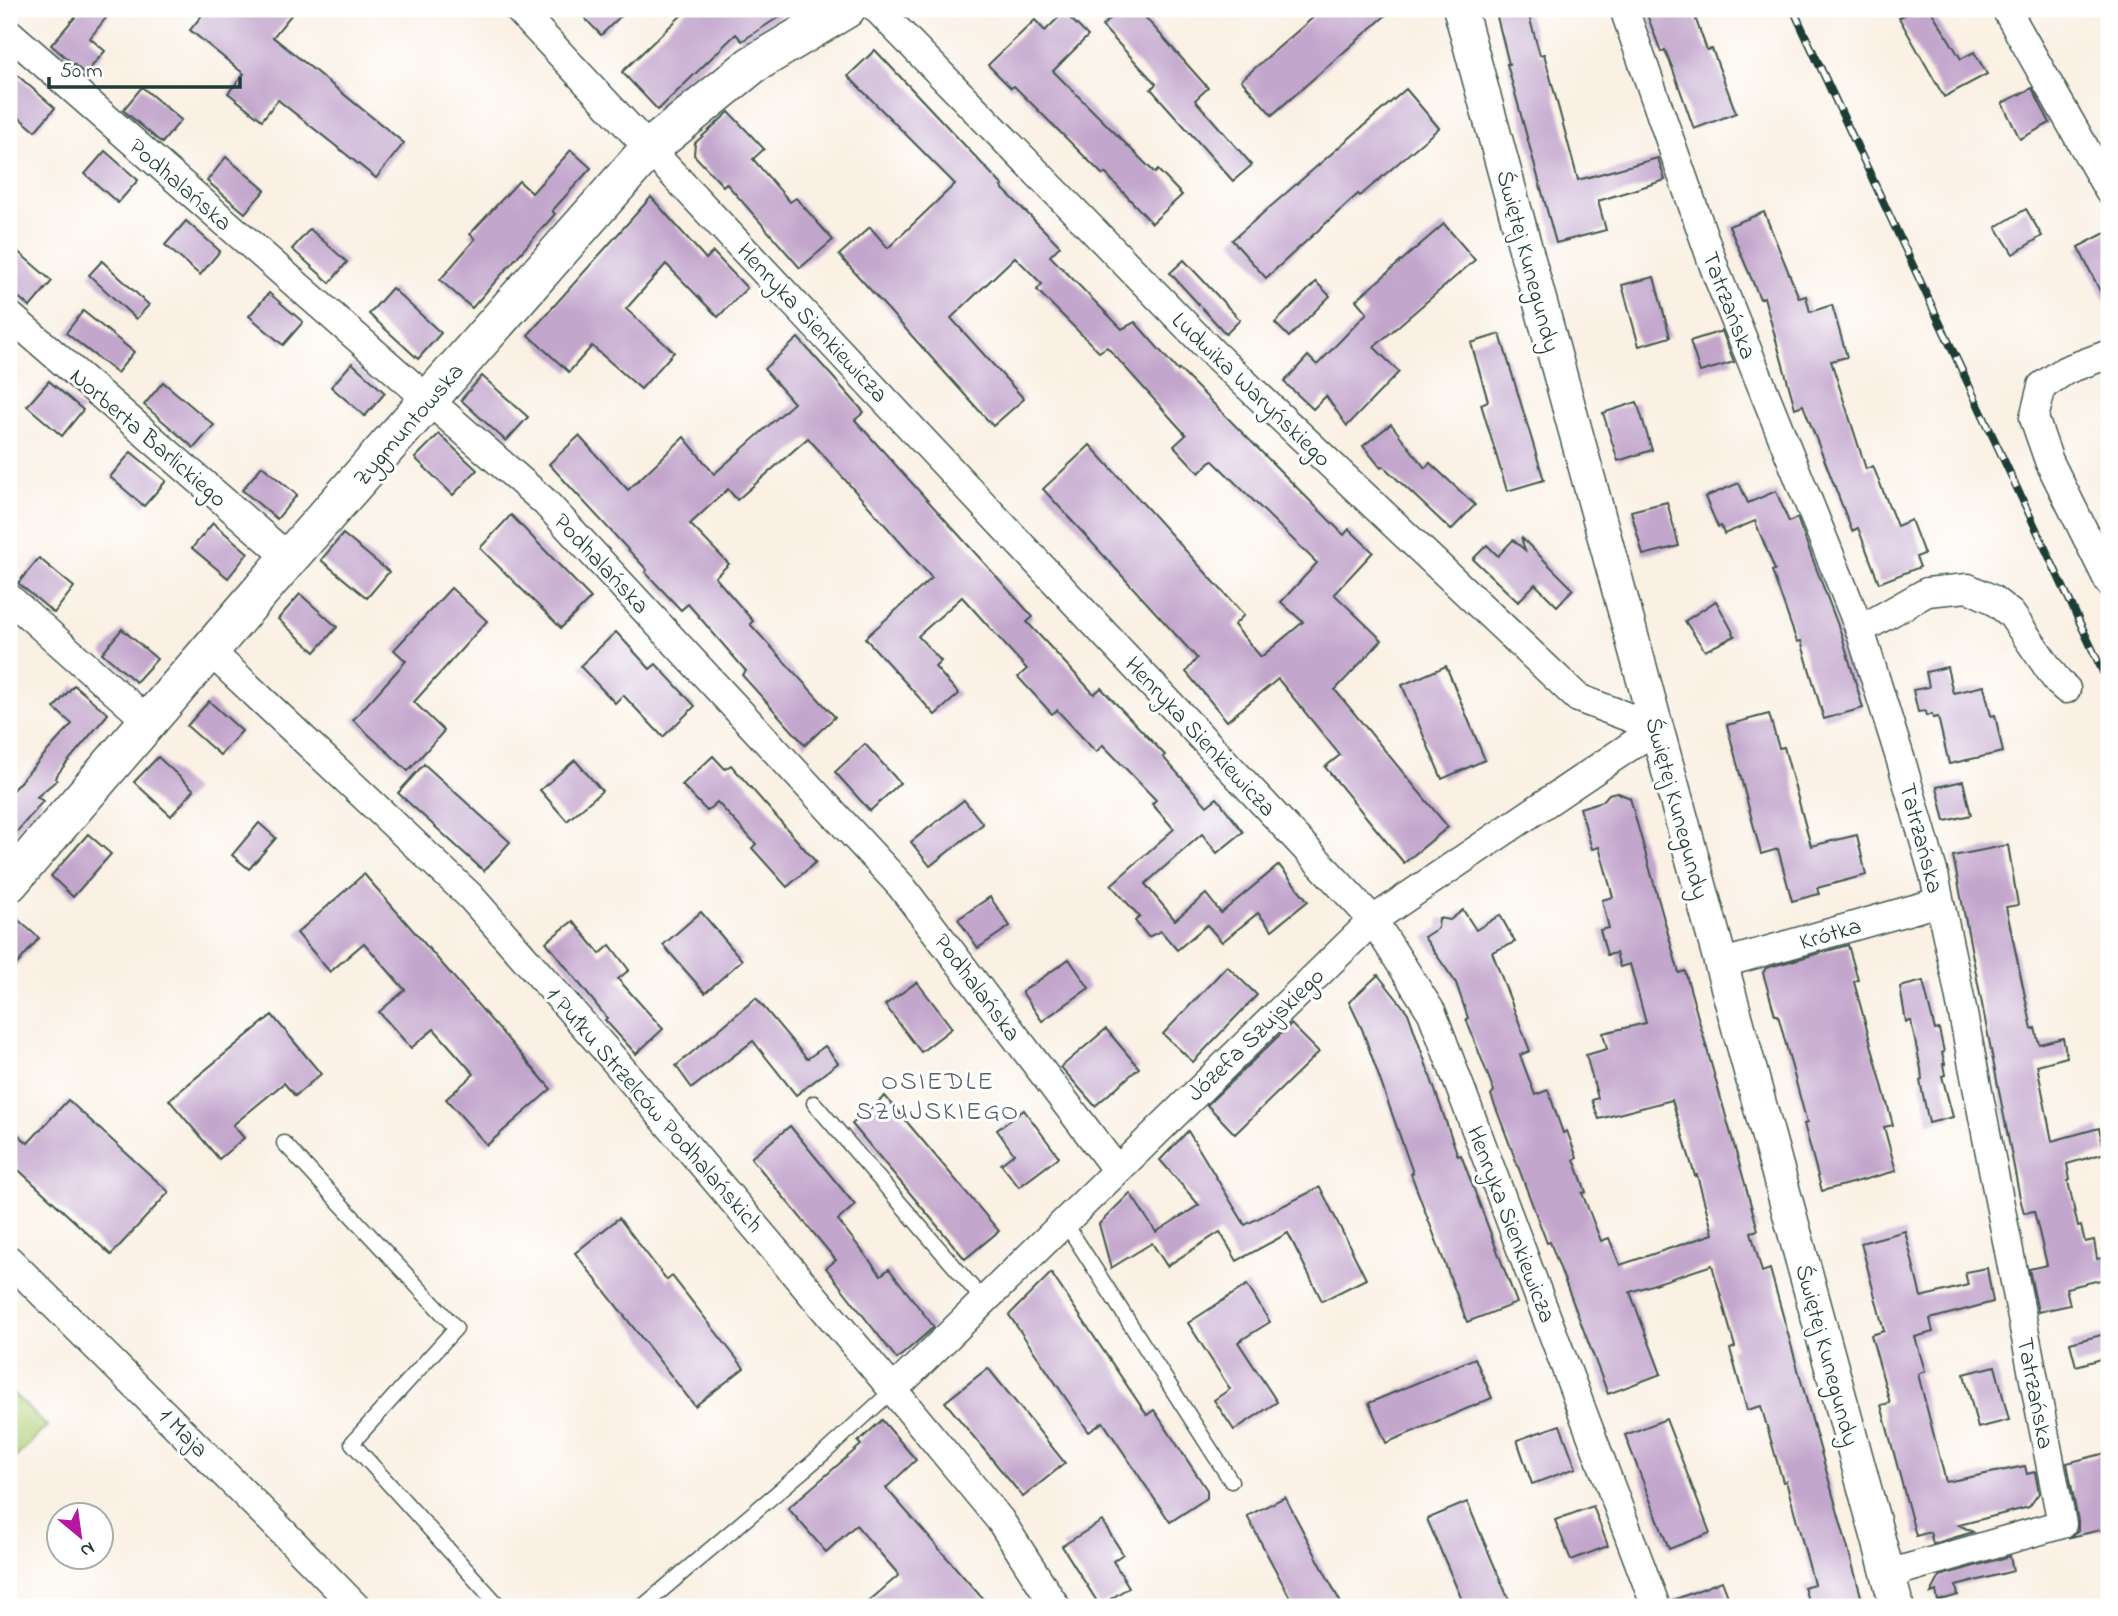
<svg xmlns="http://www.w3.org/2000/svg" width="2118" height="1616" font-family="'Indie Flower',sans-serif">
  <rect width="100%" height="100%" fill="#fff"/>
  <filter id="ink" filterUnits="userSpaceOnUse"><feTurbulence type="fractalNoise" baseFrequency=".0143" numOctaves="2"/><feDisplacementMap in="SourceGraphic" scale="14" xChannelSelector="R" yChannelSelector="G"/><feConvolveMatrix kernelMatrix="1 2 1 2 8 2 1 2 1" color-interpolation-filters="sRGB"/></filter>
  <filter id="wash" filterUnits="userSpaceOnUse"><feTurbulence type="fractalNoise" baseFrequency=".00686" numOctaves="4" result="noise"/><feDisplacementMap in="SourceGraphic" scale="28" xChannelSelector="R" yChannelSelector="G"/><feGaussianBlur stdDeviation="1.57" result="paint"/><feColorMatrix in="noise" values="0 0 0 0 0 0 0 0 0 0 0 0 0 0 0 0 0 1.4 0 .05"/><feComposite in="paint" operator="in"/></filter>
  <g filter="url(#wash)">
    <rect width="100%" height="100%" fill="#faf0e3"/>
    <path fill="#b0d077" stroke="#688656" stroke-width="2" d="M9,1390L47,1426L9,1464Z"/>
    <g id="blocks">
      <g fill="#c2a6cc">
        <path d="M82,9H113L90,38L105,51L85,74L51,45Z"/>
        <path d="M207,9H296L273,37L404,143L376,178L278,100L262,120L228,93L244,74L190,30Z"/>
        <path d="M576,9H628L601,35Z"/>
        <path d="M688,9H791L742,41L736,34L658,110L622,72Z"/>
        <path d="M1121,9H1138L1208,88L1195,100L1252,165L1233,181L1151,89L1156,84L1102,26Z"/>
        <path d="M1323,9H1393L1272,115L1241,80Z"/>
        <path d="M1495,9H1527L1540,55L1544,54L1578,180L1658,158L1665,180L1598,201L1606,230L1556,243L1507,64H1509Z"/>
        <path d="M1645,9H1692L1707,50L1712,49L1736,113L1694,129L1672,67L1665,50L1661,52Z"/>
        <path d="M1915,9H1930L1961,59L1974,52L1987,74L1944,97L1899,18Z"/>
        <path d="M1064,12L1088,36L1053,71L1155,173L1158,170L1182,195L1152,223L1105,173L1103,175L1014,86L1011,88L988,65L1035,20L1045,31Z"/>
        <path d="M875,50L1003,186L1001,187L1060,246L1050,256L1122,329L1135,322L1178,371L1179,369L1344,535L1349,529L1373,552L1334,594L1382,640L1335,690L1448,827L1404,863L1325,767L1340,755L1278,679L1227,721L1186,672L1197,658L1043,489L1090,445L1244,615L1234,625L1261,657L1303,622L1281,602L1317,563L1212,460L1199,473L1174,446L1186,435L1107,347L1099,352L1037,290L1042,284L1015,257L951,318L1024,399L993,426L839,255L870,227L888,248L955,184L848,76Z"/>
        <path d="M9,68L55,108L35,131L9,109Z"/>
        <path d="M142,87L181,120L162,143L123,110Z"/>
        <path d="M2032,88L2050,123L2020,139L2002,103Z"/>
        <path d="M1406,89L1439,128L1360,196L1358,194L1266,278L1232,240Z"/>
        <path d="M729,112L764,149L753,159L790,202L796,198L833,240L800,268L726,183L723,186L694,155L695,143Z"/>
        <path d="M571,150L591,168L552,211L555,214L472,308L440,280L475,239L470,234L519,181L532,193Z"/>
        <path d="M105,151L138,180L118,203L85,174Z"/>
        <path d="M226,157L265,190L245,213L207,181Z"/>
        <path d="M651,197L706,259L713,252L747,288L718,317L666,264L626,309L674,352L641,389L592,346L569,372L528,335Z"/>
        <path d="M2026,209L2042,236L2013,254L1996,227Z"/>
        <path d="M1764,212L1799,298L1806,296L1810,312L1832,305L1847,357L1831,361L1866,469L1873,466L1897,526L1911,520L1924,554L1916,557L1920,567L1879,583L1858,528L1852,531L1803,405L1795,408L1764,297L1760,299L1729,226Z"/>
        <path d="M186,221L220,251L200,275L165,245Z"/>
        <path d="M1444,224L1475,260L1374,347L1399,372L1347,426L1326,396L1313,409L1284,382L1308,356L1317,365L1367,313L1356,300Z"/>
        <path d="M310,229L347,262L330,283L292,249Z"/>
        <path d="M2109,231V309L2078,247Z"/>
        <path d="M9,244L52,281L30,307L9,289Z"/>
        <path d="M1184,260L1240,320L1226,334L1170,273Z"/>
        <path d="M102,261L149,305L136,319L89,275Z"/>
        <path d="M1654,277L1670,337L1639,346L1622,285Z"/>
        <path d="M1316,282L1330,296L1289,337L1275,323Z"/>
        <path d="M392,288L441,333L418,359L369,314Z"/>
        <path d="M269,293L303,322L283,345L249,316Z"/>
        <path d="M83,311L134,352L117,373L66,333Z"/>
        <path d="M1722,331L1734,362L1700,372L1690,341Z"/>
        <path d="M1500,334L1544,480L1507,491L1481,404L1488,401L1471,343Z"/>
        <path d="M798,338L864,412L855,420L1033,617L1027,622L1094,694L1101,688L1165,755L1163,757L1207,806L1217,798L1243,832L1217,853L1202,834L1145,884L1175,920L1206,894L1221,913L1279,865L1308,901L1272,930L1258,913L1222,942L1207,925L1177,950L1161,931L1148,937L1135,921L1140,917L1111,885L1174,829L1152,804L1156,800L1103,745L1096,752L1057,710L1052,714L1018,677L1027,669L962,597L918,636L941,661L935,667L959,694L935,715L865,638L932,578L808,438L737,500L728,489L690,524L729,564L715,577L753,621L750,624L835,717L805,745L742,675L746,671L688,604L681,610L645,572L647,570L549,464L579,436L628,490L684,437L714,474L794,403L764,369Z"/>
        <path d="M352,363L385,393L365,416L331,387Z"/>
        <path d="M482,376L528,417L506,441L461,400Z"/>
        <path d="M49,381L83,410L62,436L27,406Z"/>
        <path d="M163,382L214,425L194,448L144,405Z"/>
        <path d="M1637,402L1652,450L1618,461L1603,413Z"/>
        <path d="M1391,424L1425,468L1430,463L1475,505L1451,530L1383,466L1381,468L1363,446Z"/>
        <path d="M439,434L477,470L453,495L415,458Z"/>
        <path d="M131,452L166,481L144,506L110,477Z"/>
        <path d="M262,466L297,495L277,519L242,490Z"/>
        <path d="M1739,483L1748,503L1776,491L1789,522L1797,518L1842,636L1863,708L1824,719L1801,641L1797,642L1772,571L1775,570L1755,521L1724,534L1721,526L1718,527L1705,497Z"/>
        <path d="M1667,502L1679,546L1643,555L1631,511Z"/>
        <path d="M511,515L591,598L561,628L480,548Z"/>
        <path d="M213,523L248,553L228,578L192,548Z"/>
        <path d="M343,534L389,572L367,598L321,560Z"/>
        <path d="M1521,537L1573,589L1557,606L1535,584L1518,602L1473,559L1487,545L1498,556L1513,540L1525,550Z"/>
        <path d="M39,558L74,587L54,613L18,583Z"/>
        <path d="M451,588L487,621L414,702L444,731L408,771L353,720L406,661L394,650Z"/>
        <path d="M300,594L337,627L315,652L278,619Z"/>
        <path d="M1716,601L1735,636L1705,651L1685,621Z"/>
        <path d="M122,629L157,659L136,682L102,653Z"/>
        <path d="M616,632L650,669L656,664L695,706L663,737L623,695L615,703L580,666Z"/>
        <path d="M1446,666L1485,760L1442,779L1402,685Z"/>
        <path d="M1947,667L1953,693L1984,686L1991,716L1995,715L2003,752L1949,764L1938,717L1933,718L1932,714L1926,716L1925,711L1918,712L1913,690L1929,687L1926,672Z"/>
        <path d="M74,685L108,714L64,766L55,778L57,780L37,797L43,801L9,841V794L72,724L54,708Z"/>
        <path d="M209,701L242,731L220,755L187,726Z"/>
        <path d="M1769,714L1779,748L1784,747L1811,846L1857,835L1866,875L1817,888L1819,894L1792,901L1778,849L1761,854L1727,725Z"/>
        <path d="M865,744L900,783L870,811L835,772Z"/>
        <path d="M713,756L725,769L731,765L816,862L787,887L752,848L756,844L717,802L707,811L682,785Z"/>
        <path d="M158,757L194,790L171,816L134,782Z"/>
        <path d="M575,760L602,791L567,821L540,790Z"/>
        <path d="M424,764L510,842L484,871L398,793Z"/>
        <path d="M1963,781L1971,815L1945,821L1937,787Z"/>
        <path d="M1616,792L1630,798L1679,973L1685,971L1758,1230L1751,1232L1762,1272L1770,1269L1863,1603L1847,1607H1810L1804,1587L1814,1584L1786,1481L1783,1482L1761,1406L1747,1410L1730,1349L1735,1347L1712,1265L1630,1292L1661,1374L1608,1394L1550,1242L1547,1243L1491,1095L1494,1091L1466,1019L1468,1018L1456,983L1424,937L1438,928L1439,918L1450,920L1463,910L1476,930L1500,915L1515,942L1492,952L1530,1051L1520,1055L1535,1095L1548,1090L1563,1133L1567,1131L1577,1158L1574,1159L1586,1192L1582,1193L1601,1241L1609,1238L1620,1265L1713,1234L1697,1175L1695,1176L1672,1100L1599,1119L1592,1100L1598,1098L1586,1055L1607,1049L1603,1033L1646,1023L1630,964L1620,967L1616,953L1607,955L1600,930L1609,928L1602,900L1613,897L1599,847L1592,849L1580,808L1603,801L1609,794Z"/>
        <path d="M964,800L983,824L930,866L911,842Z"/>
        <path d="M259,823L276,838L249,869L232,855Z"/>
        <path d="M88,834L111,854L73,897L51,876Z"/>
        <path d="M2008,845L2018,905L2006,907L2032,1029L2035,1028L2039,1044L2063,1038L2067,1057L2037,1065L2052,1141L2099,1128L2105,1153L2067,1164L2070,1180L2068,1181L2078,1227L2081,1226L2085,1242L2094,1240L2097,1259L2109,1256V1278L2066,1288L2070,1305L2038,1312L2029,1269L2047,1265L2034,1211L2024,1213L2020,1198L1953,856Z"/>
        <path d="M364,874L551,1089L487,1145L446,1099L474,1074L434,1029L411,1048L379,1012L405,990L364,943L330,972L297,933Z"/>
        <path d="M990,897L1010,926L978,948L958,919Z"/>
        <path d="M9,912L39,938L9,974Z"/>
        <path d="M701,912L742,960L705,993L663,945Z"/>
        <path d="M573,921L600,954L610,945L629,970L618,979L663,1029L636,1054L605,1020L607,1018L546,942Z"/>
        <path d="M1848,945L1858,980L1854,982L1893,1125L1884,1127L1896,1171L1822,1191L1804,1124L1807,1123L1778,1015H1775L1763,973L1766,968Z"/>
        <path d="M1069,959L1089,988L1042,1021L1022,992Z"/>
        <path d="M1227,966L1257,995L1193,1062L1163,1034Z"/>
        <path d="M1378,975L1408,1013L1458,1156L1461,1155L1517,1303L1467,1322L1411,1174L1413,1173L1362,1029L1349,1002Z"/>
        <path d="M1923,981L1935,1030L1939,1029L1944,1052L1942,1053L1945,1064H1943L1945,1075L1942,1076L1953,1117L1929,1123L1920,1081L1922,1080L1921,1069L1911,1021L1906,1022L1900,987Z"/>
        <path d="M917,982L952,1028L921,1052L885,1005Z"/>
        <path d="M756,998L807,1059L825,1046L838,1063L796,1095L753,1041L692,1088L676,1066Z"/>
        <path d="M272,1015L321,1074L295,1096L284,1083L233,1125L244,1138L219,1159L169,1100Z"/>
        <path d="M1291,1024L1319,1052L1235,1134L1207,1105Z"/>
        <path d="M1106,1029L1139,1068L1095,1106L1061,1067Z"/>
        <path d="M885,1096L999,1231L965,1259L852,1124Z"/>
        <path d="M68,1100L169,1192L111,1255L9,1161V1127L28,1143Z"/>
        <path d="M1024,1110L1059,1157L1019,1187L1001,1164L1014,1154L997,1130Z"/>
        <path d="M790,1126L855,1205L838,1220L881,1275L889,1269L934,1327L897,1359L826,1268L836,1260L751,1158Z"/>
        <path d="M1188,1131L1245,1225L1320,1187L1366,1279L1322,1301L1288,1233L1237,1261L1220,1232L1167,1266L1152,1243L1111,1268L1099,1224L1130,1193L1156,1232L1199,1205L1160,1160Z"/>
        <path d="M619,1218L667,1280L672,1276L744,1368L695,1406L575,1253Z"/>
        <path d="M1905,1231L1921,1297L1968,1285L1965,1272L1987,1268L1993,1302L1930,1319L1933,1332L1915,1337L1925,1371L1918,1374L1946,1482L2025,1466L2027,1474L2035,1472L2039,1493L2029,1507L1959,1525L1973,1532L1933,1544L1930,1532L1916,1536L1881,1405L1890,1403L1871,1335L1884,1331L1861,1243Z"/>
        <path d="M1051,1273L1147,1415L1154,1410L1207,1490V1498L1170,1522L1103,1422L1089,1432L1009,1315Z"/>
        <path d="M1247,1285L1270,1322L1238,1342L1277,1402L1234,1430L1214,1400L1230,1389L1188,1323Z"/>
        <path d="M2109,1333V1357L2076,1366L2070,1343Z"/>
        <path d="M1475,1358L1492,1398L1386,1443L1369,1403Z"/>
        <path d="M1995,1366L2009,1420L1978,1428L1964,1374Z"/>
        <path d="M988,1368L1065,1463L1023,1497L945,1402Z"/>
        <path d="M1666,1419L1710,1533L1669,1549L1625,1435Z"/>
        <path d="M882,1420L916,1460L886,1488L990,1607H862L899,1575L856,1525L826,1552L788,1508L861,1445L858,1442Z"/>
        <path d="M1560,1425L1576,1468L1532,1484L1517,1440Z"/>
        <path d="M2106,1453L2109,1464V1528L2071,1537L2078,1530V1521L2067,1463Z"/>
        <path d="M1285,1497L1343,1607H1295L1247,1516Z"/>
        <path d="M1467,1502L1512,1607H1465L1427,1519Z"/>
        <path d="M1593,1506L1608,1546L1571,1560L1555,1520Z"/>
        <path d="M1102,1521L1123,1554L1113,1561L1129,1587L1100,1606L1062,1546Z"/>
        <path d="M2010,1556L2013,1571L1956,1586L1958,1595L1938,1601L1936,1591L1931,1593L1940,1576Z"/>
        <path d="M1722,1581L1732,1607H1672L1671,1601Z"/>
      </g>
    </g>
  </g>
  <g filter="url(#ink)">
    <use href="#blocks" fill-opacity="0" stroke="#40584e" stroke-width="2"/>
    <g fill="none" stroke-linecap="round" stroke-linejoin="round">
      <g stroke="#40584e" stroke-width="17">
        <g id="service">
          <path d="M814,1103L984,1301"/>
          <path d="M284,1143L456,1328L352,1443L500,1607"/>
          <path d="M1064,1221L1231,1481"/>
          <path d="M642,1607L824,1453L893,1390"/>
        </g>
      </g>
      <g stroke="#40584e" stroke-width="31">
        <g id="minor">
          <path d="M518,9L1373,920L1432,1013L1656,1607"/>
          <path d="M877,9L1215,355L1578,698L1657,728"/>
          <path d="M1624,9L1717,275L1860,630L1902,764L1934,875L1956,978L2062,1524L1888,1574"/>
          <path d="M2006,9L2109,191"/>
          <path d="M9,33L545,502L901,886L1116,1169"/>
          <path d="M9,315L289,558"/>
          <path d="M2109,354L2066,370L2042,386L2034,418L2049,461L2109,582"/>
          <path d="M9,598L148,721"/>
          <path d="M1860,630L1927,592L1968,588L1992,599L2011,614L2058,682L2066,689"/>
          <path d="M209,650L470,896L604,1048L893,1390L1000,1520L1056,1607"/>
          <path d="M1720,964L1939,902"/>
          <path d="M9,1260L273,1522L356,1607"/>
          <path d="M893,1390L1373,920L1657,728"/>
        </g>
      </g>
      <g stroke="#40584e" stroke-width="36">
        <path id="tertiary" d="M1460,9L1897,1607"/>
      </g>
      <g stroke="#40584e" stroke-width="41">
        <path id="secondary" d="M9,883L289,558L650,148L752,65L846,9"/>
      </g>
      <use href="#service" stroke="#fff" stroke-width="14"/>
      <use href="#minor" stroke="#fff" stroke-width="28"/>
      <use href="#tertiary" stroke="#fff" stroke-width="33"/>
      <use href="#secondary" stroke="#fff" stroke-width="38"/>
      <g stroke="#1f3d34" stroke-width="8">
        <path id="rail" d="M1793,9L2109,685"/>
      </g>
      <use href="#rail" stroke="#fff" stroke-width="5" stroke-dasharray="16" stroke-linecap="butt"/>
    </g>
  </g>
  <g text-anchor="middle" stroke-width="6" stroke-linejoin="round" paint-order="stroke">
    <g font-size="24" fill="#1f3d34" stroke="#fff">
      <text transform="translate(181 184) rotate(41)" y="8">Podhalańska</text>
      <text transform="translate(1529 261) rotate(75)" y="8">Świętej Kunegundy</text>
      <text transform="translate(1730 305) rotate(69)" y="8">Tatrzańska</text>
      <text transform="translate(813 322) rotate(47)" y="8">Henryka Sienkiewicza</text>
      <text transform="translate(1252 389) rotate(44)" y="8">Ludwika Waryńskiego</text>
      <text transform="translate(408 424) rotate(-49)" y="8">Zygmuntowska</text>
      <text transform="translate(149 437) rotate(41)" y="8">Norberta Barlickiego</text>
      <text transform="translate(602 563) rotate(47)" y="8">Podhalańska</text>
      <text transform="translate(1201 736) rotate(47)" y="8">Henryka Sienkiewicza</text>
      <text transform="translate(1678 808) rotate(75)" y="8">Świętej Kunegundy</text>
      <text transform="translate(1922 838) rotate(75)" y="8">Tatrzańska</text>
      <text transform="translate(1830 933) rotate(-16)" y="8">Krótka</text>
      <text transform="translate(978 987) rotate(53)" y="8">Podhalańska</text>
      <text transform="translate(1255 1034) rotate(-44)" y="8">Józefa Szujskiego</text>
      <text transform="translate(655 1109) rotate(49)" y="8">1 Pułku Strzelców Podhalańskich</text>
      <text transform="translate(1512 1224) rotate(69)" y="8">Henryka Sienkiewicza</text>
      <text transform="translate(1828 1355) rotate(75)" y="8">Świętej Kunegundy</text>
      <text transform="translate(2036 1393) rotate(79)" y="8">Tatrzańska</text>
      <text transform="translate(184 1432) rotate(45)" y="8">1 Maja</text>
    </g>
    <g font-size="26" letter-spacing="2" fill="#586269" stroke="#fff">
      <text x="938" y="1089">OSIEDLE<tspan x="938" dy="30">SZUJSKIEGO</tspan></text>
    </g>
  </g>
  <rect width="2118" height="1616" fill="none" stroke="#fff" stroke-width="35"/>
  <g transform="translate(80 1536) rotate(151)"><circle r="33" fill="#ffffff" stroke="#a5b1ae" stroke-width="2"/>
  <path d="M0-5L12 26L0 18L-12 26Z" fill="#b5179e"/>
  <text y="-10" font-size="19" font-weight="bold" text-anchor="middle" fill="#1f3d34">N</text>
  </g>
  <path d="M49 77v10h191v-10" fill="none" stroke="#1f3d34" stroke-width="3.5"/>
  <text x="60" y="77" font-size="21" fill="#1f3d34" stroke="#ffffff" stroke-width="5" paint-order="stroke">50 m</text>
</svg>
